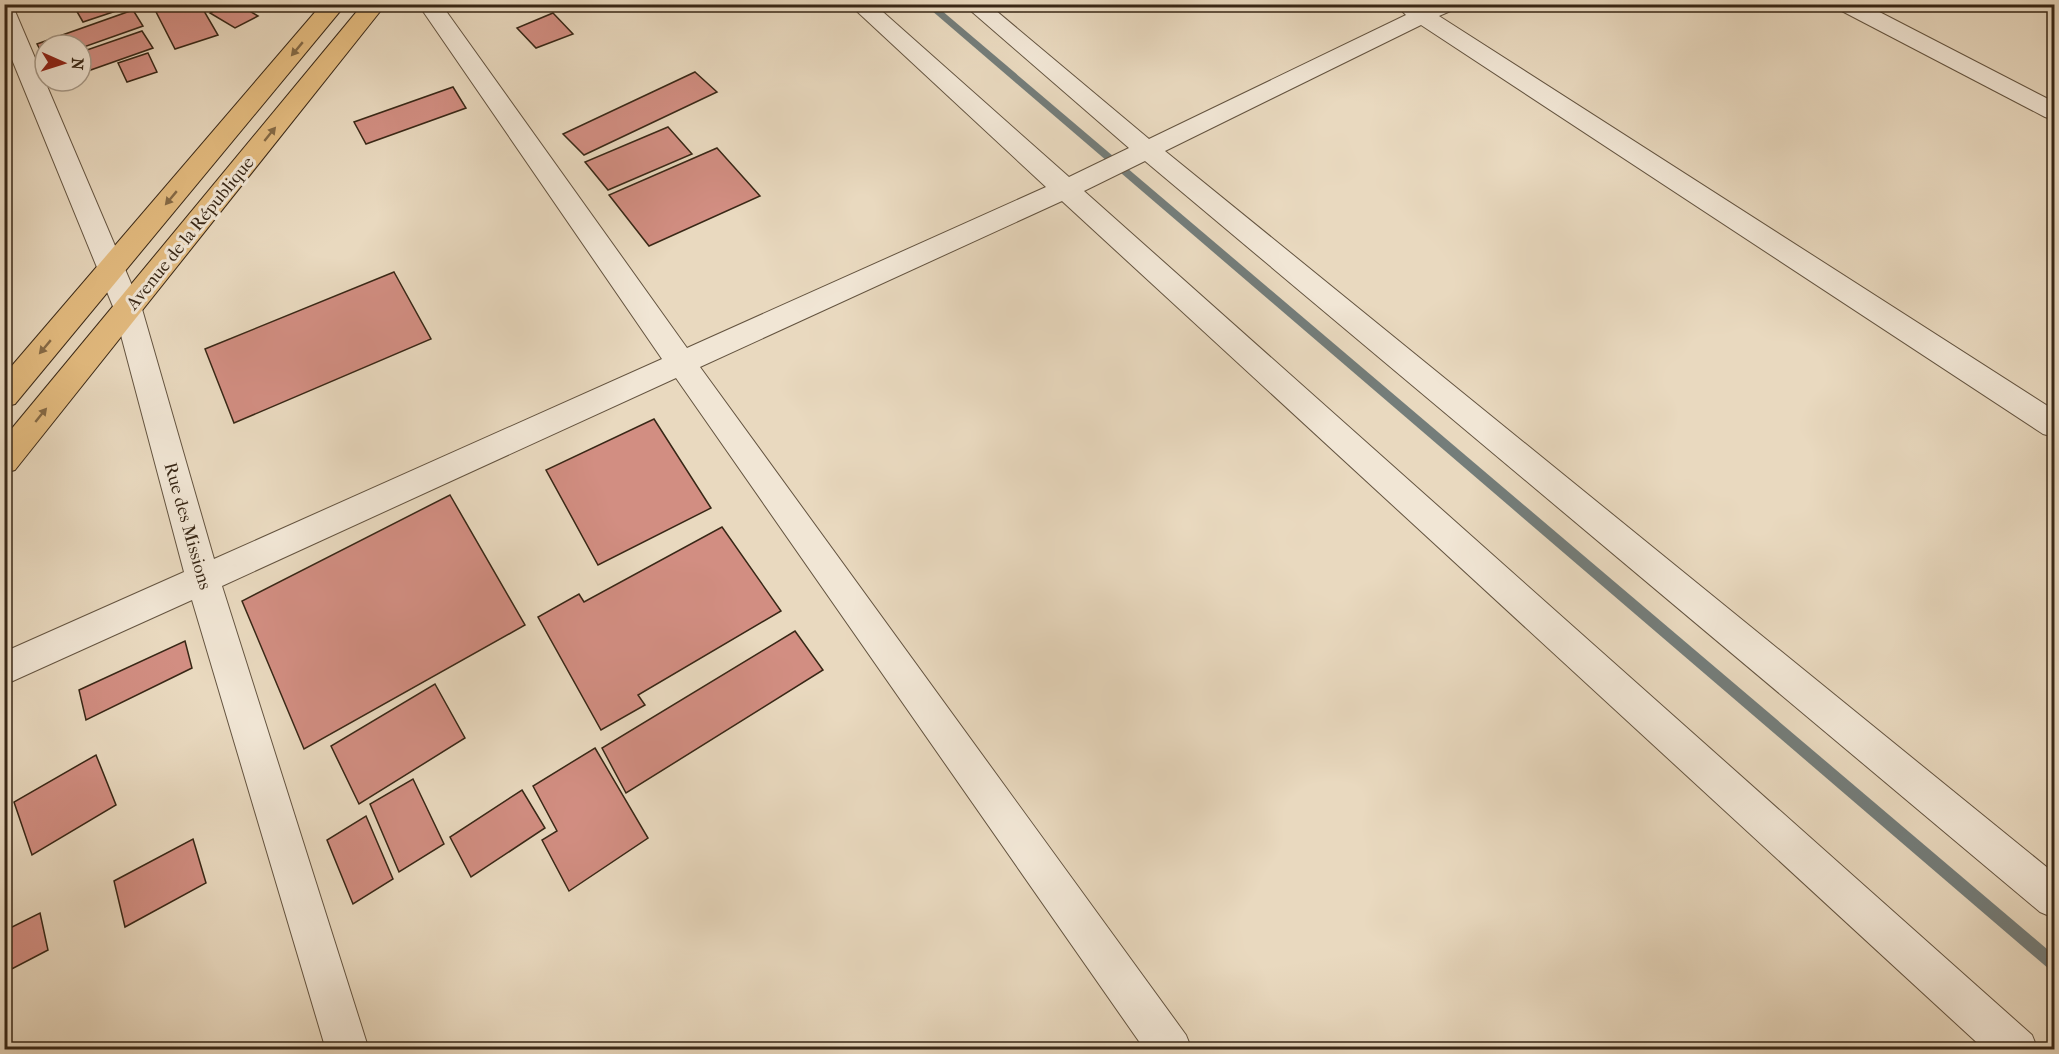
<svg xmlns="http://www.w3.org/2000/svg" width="2059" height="1054" font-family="'IM FELL French Canon',serif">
  <rect width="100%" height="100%" fill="#e9d9bf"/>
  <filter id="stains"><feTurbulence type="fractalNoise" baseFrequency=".00333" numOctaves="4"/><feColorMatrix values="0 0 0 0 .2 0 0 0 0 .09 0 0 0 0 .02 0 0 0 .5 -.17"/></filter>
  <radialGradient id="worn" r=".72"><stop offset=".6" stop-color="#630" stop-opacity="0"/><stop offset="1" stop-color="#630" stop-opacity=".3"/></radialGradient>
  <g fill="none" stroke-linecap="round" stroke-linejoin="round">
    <path fill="#747d7a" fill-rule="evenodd" d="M924,4H934L2054,955V971L2049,969Z"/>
  </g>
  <g fill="#d28e82" stroke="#382716" stroke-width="1.5">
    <path d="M93,4H137L83,22L76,10Z"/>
    <path d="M152,4H200L218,35L175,49Z"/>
    <path d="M227,4H238L258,16L235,28L210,13Z"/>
    <path d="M133,10L143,26L81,48V45H45V59L37,44Z"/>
    <path d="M553,13L573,34L536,48L517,28Z"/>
    <path d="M142,31L153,48L85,72L81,64V52Z"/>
    <path d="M148,53L157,72L127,82L118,63Z"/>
    <path d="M695,72L717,92L584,155L563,134Z"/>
    <path d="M453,87L466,108L366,144L354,122Z"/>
    <path d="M668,127L692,154L608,190L585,162Z"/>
    <path d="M717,148L760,196L649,246L609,195Z"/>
    <path d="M394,272L431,339L234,423L205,349Z"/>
    <path d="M654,419L711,508L598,565L546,470Z"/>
    <path d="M450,495L525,625L304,749L242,601Z"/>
    <path d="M722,527L781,611L638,695L645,705L601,730L538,617L579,594L584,602Z"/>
    <path d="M795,631L823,670L626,793L602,748Z"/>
    <path d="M185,641L192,668L86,720L79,690Z"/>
    <path d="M435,684L465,738L359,804L331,746Z"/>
    <path d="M595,748L648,838L569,891L542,840L557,831L533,786Z"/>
    <path d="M96,755L116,805L32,855L14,802Z"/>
    <path d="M413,779L444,844L399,872L370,804Z"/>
    <path d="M522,790L545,828L471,877L450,837Z"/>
    <path d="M366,816L393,879L353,904L327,840Z"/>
    <path d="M193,839L206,883L125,927L114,881Z"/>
    <path d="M40,913L48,950L4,973V931Z"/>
  </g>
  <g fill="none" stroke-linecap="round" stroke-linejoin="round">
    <g stroke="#645440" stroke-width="2">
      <g id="minor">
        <path d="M4,4L12,6L15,11L142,309L214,559L662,359L418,4H441L687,348L1046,187L849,4H874L1069,177L1129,148L963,4H988L1149,139L1406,15L1398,7L1399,4L1424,6L1458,4L1455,9L1439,16L2054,410V437L2043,434L1421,25L1165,151L2054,873V918L2040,912L1145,161L1084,191L2032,1035L2038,1050H1985L1062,201L700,367L1186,1035L1192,1050H1145L676,378L222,586L369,1050H326L192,600L4,685V652L184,572L114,309L4,40Z"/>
        <path d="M1835,4H1864L2054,102V120L2045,117L1838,9Z"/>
      </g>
    </g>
    <g stroke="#382716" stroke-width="2">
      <g id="primary">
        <path d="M322,4H346L15,404L4,407V375Z"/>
        <path d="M363,4H386L15,470L4,473V438Z"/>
      </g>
    </g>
    <use href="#minor" fill="#f1e6d5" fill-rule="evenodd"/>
    <use href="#primary" fill="#e4bc80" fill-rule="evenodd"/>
  </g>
  <defs><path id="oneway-solid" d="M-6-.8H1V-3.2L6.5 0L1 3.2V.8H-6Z" transform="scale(1.5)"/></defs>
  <g fill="#856a46">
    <use href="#oneway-solid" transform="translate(297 49) rotate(130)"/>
    <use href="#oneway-solid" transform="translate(270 134) rotate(-51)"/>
    <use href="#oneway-solid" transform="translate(171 198) rotate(130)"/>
    <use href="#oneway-solid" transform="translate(45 347) rotate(130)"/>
    <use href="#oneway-solid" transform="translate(41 415) rotate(-51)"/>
  </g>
  <g text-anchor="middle" stroke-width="6" stroke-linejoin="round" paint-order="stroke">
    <g font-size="18" fill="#382716" stroke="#f1e6d5">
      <text transform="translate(190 233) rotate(-51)" y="6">Avenue de la République</text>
      <text transform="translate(188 526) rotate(74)" y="6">Rue des Missions</text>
    </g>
  </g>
  <rect width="2059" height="1054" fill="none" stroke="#e9d9bf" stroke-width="24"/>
  <rect x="6" y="6" width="2047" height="1042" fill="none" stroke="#382716" stroke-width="3"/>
  <rect x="12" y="12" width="2035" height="1030" fill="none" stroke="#382716" stroke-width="1.5"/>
  <g transform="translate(63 63) rotate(93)"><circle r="28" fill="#f1e6d5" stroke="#a79a89" stroke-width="1.5"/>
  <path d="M0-4.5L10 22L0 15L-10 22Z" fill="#8f2418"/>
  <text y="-9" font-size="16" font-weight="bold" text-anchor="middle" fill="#382716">N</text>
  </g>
  <rect width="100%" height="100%" filter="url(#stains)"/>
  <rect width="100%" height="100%" fill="url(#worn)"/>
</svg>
